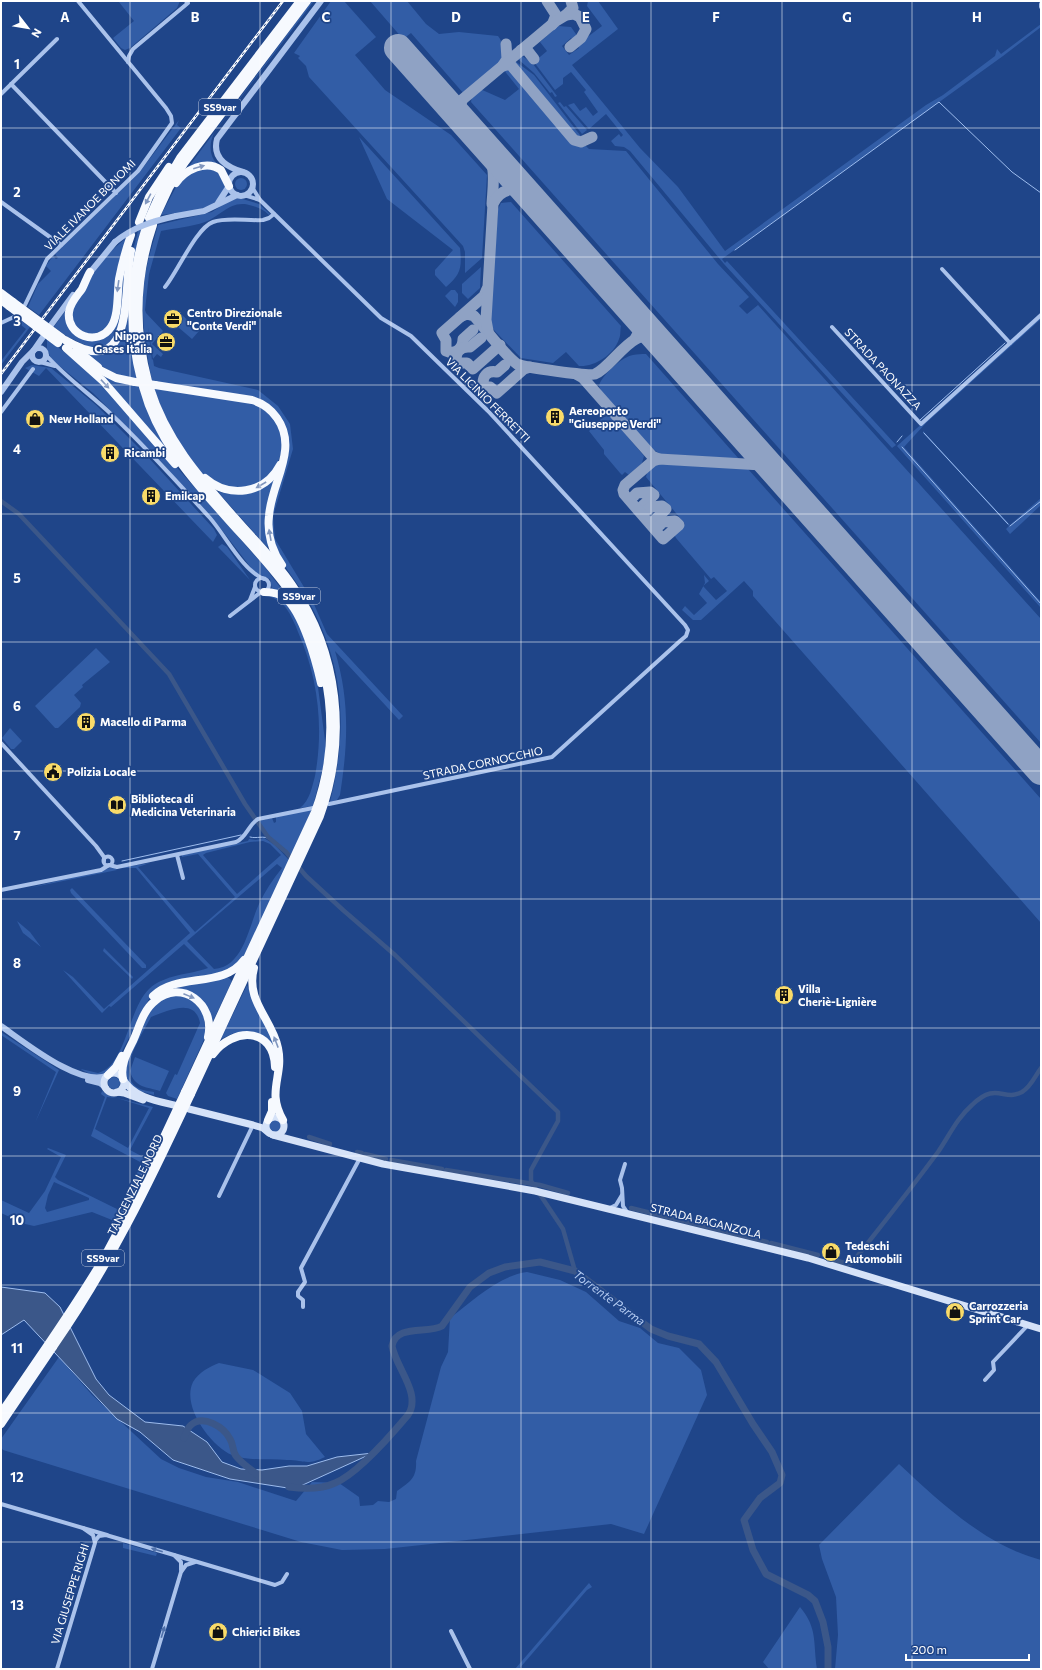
<svg xmlns="http://www.w3.org/2000/svg" width="1042" height="1670" font-family="Commissioner,sans-serif">
  <rect width="100%" height="100%" fill="#1f4589"/>
  <g fill="#325da6" fill-rule="evenodd">
    <path d="M121,1H180L177,8L130,48L125,50L121,48L113,38L134,21L119,2Z"/>
    <path d="M312,1H314L214,133C209,144 209,155 217,164L187,169Z"/>
    <path d="M331,1H344L376,37L355,55L385,90L451,135L487,175L482,258L465,273V252L463,246L309,77L306,66L298,58L300,56L294,53Z"/>
    <path d="M370,1H407L426,24L439,34L459,32L498,36C503,42 505,53 504,60L464,94L411,33L403,39Z"/>
    <path d="M588,1H598L618,29L572,65L640,148L678,187L725,251L926,105L943,95L995,56L997,49L1001,54L1041,24V27L1003,56L722,259L725,263L727,261L896,445L892,448L724,264L630,151L624,147L615,146L611,141L619,134L621,137L623,135L606,114L589,129L568,105L574,103L580,111L586,107L593,116L598,112L584,92L586,90L571,72L563,78V84L555,90L534,62L547,51L540,42L558,26L571,27L578,37L573,40L571,38L562,46L569,55L579,48L577,45L602,26L587,6Z"/>
    <path d="M521,55L533,64L557,96L555,97L552,92L550,93L534,73L519,60L517,58Z"/>
    <path d="M515,61L534,75L583,139H577L573,136L511,63Z"/>
    <path d="M508,66L511,67L578,145L583,143L589,149L626,151L718,264L749,297L739,306L747,314L758,305L1041,619V743L471,102L472,96L480,89L505,100L519,89L503,69Z"/>
    <path d="M560,102L564,107L566,106L587,130L582,134L558,103Z"/>
    <path d="M179,120L177,125L181,128L39,315L28,307L38,284L51,271L46,266L53,256L56,259L58,258L55,254L139,173Z"/>
    <path d="M359,137L460,248C462,268 461,274 446,287L435,275V270L453,250L387,199Z"/>
    <path d="M199,169H217L225,186C220,213 181,212 161,215L177,185L183,178Z"/>
    <circle cx="241" cy="184" r="6"/>
    <path d="M239,198L259,204L270,214L269,215C264,210 259,208 253,206C231,198 223,215 205,222C191,227 175,228 161,231L149,274L145,310L146,313L163,331L152,344L163,354L161,357L157,354L152,360L148,327L154,366L159,368L258,390L278,406L290,424L293,449L273,516L275,539L313,602L327,634L403,716L399,720L335,651C350,701 348,744 340,795L337,800L330,802C348,729 345,667 308,600C296,580 279,563 273,541C263,507 300,441 280,417C277,413 270,404 265,402C256,398 243,398 232,396C206,391 179,386 152,381C145,345 139,307 146,270C149,255 154,240 158,225L212,212L228,201Z"/>
    <path d="M511,202L621,326C620,330 621,335 619,339C614,355 594,367 579,366L566,352L553,363L521,358L491,327L490,317L498,209L501,203Z"/>
    <path d="M141,230C127,280 126,328 137,379C115,376 102,367 85,354L120,340L125,329L132,254L138,231Z"/>
    <path d="M128,237L113,315L108,328L91,335L75,328L71,310C87,283 102,255 128,237Z"/>
    <path d="M128,251L122,321L112,342L96,350L68,337L54,327L67,308L73,332L107,335Z"/>
    <path d="M481,267L480,288L468,299L462,293V284Z"/>
    <path d="M451,290H455L458,294V302L455,307L445,296Z"/>
    <path d="M178,313H180L199,331L192,339L171,321Z"/>
    <path d="M1041,317V319L926,423L904,447L1041,602V608L897,446Z"/>
    <path d="M20,320L30,327L1,365V361L26,329L17,322Z"/>
    <path d="M47,339L79,363L105,386L264,566L289,599L272,589L270,579L255,573L218,525L155,455L93,393L52,360L47,350Z"/>
    <path d="M646,354L739,459L660,454L650,447L601,391L599,386C601,376 623,356 633,355C637,354 642,354 646,354Z"/>
    <path d="M32,365L51,368L96,405L147,456L214,529L217,535L213,542L46,368L39,376L25,368Z"/>
    <path d="M95,370L139,386L151,420L168,452Z"/>
    <path d="M154,388C179,392 242,396 261,407C311,437 264,517 208,478C183,461 164,417 154,388Z"/>
    <path d="M607,416L611,417L644,456L642,463L629,475L625,472L622,475L620,473L604,454V450L589,431L602,418Z"/>
    <path d="M923,431L1010,525L1041,498V505L1010,534L1006,529L1009,526L923,433Z"/>
    <path d="M659,464L748,469L1041,799V923L753,596V591L744,581L701,620H693L682,610L685,606L694,615L707,603L699,594L705,583L704,575L709,581L703,586L716,600L727,591L714,577L711,579L676,538L674,534L685,524L646,477L648,469Z"/>
    <path d="M276,476L268,546L267,547L218,492L233,493Z"/>
    <path d="M222,544L227,547L250,580L218,547Z"/>
    <path d="M265,595L278,598L287,604L299,624L316,672L326,748L323,767L313,806L300,808C310,800 312,787 315,776C324,727 318,677 298,632C295,624 291,615 286,608C281,601 273,597 265,595Z"/>
    <path d="M96,648L110,662L82,685L83,687L74,695L81,703L80,707L58,728H55L35,706Z"/>
    <path d="M10,728L22,741L14,749H11L2,738Z"/>
    <path d="M312,809L291,856L267,834L259,821L272,818L274,823L276,822V817Z"/>
    <path d="M264,838L275,845L289,860L244,957L229,971L170,984L150,997L117,1061L107,1072L100,1075H92L82,1070L81,1069L98,1073C126,1066 128,1009 149,989C165,974 189,975 208,968L184,944L111,1007L109,1006L102,1013L63,970L73,977L104,1009L190,933L136,868H119L150,863L138,867L195,932L235,897L198,854L182,857V855L248,841L249,839L256,840ZM263,841L270,844L281,855L237,894L203,855L206,853L250,842ZM277,864L282,868C273,879 265,891 259,904C249,925 244,967 214,969L187,941Z"/>
    <path d="M110,868H115L117,870L29,888Z"/>
    <path d="M72,888L146,965V968H142L71,893L70,890Z"/>
    <path d="M17,921L30,932L41,947L23,933Z"/>
    <path d="M104,948L133,977L132,979L103,951Z"/>
    <path d="M227,976L232,981L213,1021L209,1012L174,990L175,987Z"/>
    <path d="M247,985L277,1050L248,1032L234,1033L221,1039Z"/>
    <path d="M168,995L185,996L203,1009L206,1035L177,1099L168,1096L166,1093L175,1074L177,1075L200,1023C195,997 168,1011 151,1017C143,1033 118,1069 134,1085C139,1090 147,1091 154,1092V1095L136,1090L128,1082L124,1070L150,1009Z"/>
    <path d="M1,1032L59,1070L35,1123L56,1072L1,1035Z"/>
    <path d="M135,1057L169,1071L160,1091C148,1087 134,1088 130,1071Z"/>
    <circle cx="114" cy="1083" r="6"/>
    <path d="M102,1091L109,1096L153,1107L130,1150L147,1159L162,1132L113,1233L112,1220L92,1212L34,1226L25,1224L1,1213V1200L29,1213L45,1191L61,1157L47,1149L48,1148L66,1155L55,1177L58,1180L119,1210L142,1163L91,1136L105,1097L101,1094ZM107,1097L117,1098L149,1108L128,1148L95,1129ZM54,1182L89,1198V1200L47,1212L45,1208L48,1195Z"/>
    <circle cx="275" cy="1126" r="6"/>
    <path d="M527,1272L560,1280L586,1292L619,1321L640,1328L658,1343L679,1348L701,1370L707,1395L644,1534L611,1524L385,1549L342,1550L301,1542L3,1450L1,1447V1439L59,1357L92,1395L161,1459L179,1468L206,1477L238,1482L296,1501L312,1482L339,1483L359,1497L360,1506L373,1505L378,1501L389,1502L396,1499L397,1491C410,1482 417,1478 416,1461L441,1367L448,1352L450,1318C474,1300 498,1276 527,1272Z"/>
    <path d="M219,1363L253,1370L290,1393L302,1411L306,1434L325,1457C307,1466 304,1460 287,1460C270,1459 248,1461 232,1455C211,1446 181,1406 193,1382C199,1372 209,1367 219,1363Z"/>
    <path d="M899,1464C941,1503 985,1545 1041,1560V1669H835L838,1635L836,1597L822,1559L819,1545Z"/>
    <path d="M123,1543L157,1553L156,1556L123,1548Z"/>
    <path d="M589,1583L592,1587L587,1590L519,1669H515Z"/>
    <path d="M800,1607C818,1628 813,1644 817,1669H769L763,1662Z"/>
  </g>
  <path fill="#3b5789" stroke="#9dbced" d="M1,1287L45,1293L60,1307L96,1379L109,1395L145,1422L183,1426L207,1442L222,1462L241,1469L262,1470L289,1466H307L337,1457L373,1453L294,1489L230,1479L173,1460L140,1432L117,1419L24,1320L1,1335Z"/>
  <g fill="none" stroke-linecap="round" stroke-linejoin="round">
    <g stroke="#9dbced" stroke-width="1">
      <path d="M735,250L939,102L1012,172L1041,193"/>
      <path d="M920,420L1005,343"/>
      <path d="M924,433L1008,524"/>
      <path d="M897,442L902,436"/>
      <path d="M902,447L1041,604"/>
      <path d="M1010,526L1041,501"/>
      <path d="M250,837C257,839 263,835 270,839"/>
      <path d="M122,861L241,835"/>
    </g>
    <g stroke="#3b5789" stroke-width="4.5">
      <path d="M1,501L19,514L169,674L245,804L268,837L286,852L306,876L343,910L395,955L558,1112V1121L531,1170V1181L563,1229L575,1271"/>
      <path d="M309,1137L330,1144"/>
      <path d="M357,1152L362,1153"/>
      <path d="M365,1154L386,1159"/>
      <path d="M391,1160L442,1169"/>
      <path d="M446,1170L540,1185L568,1193"/>
      <path d="M631,1208L767,1242"/>
      <path d="M771,1243L818,1255"/>
      <path d="M827,1258L848,1264L852,1263C881,1226 910,1190 938,1152C949,1136 957,1118 972,1105C997,1081 1003,1102 1022,1092C1031,1087 1035,1076 1041,1068"/>
    </g>
    <g stroke="#3b5789" stroke-width="7">
      <path d="M184,1438C186,1434 187,1428 191,1425C203,1414 224,1427 230,1439C234,1445 232,1451 236,1456C242,1464 252,1470 259,1476"/>
      <path d="M289,1487C304,1489 322,1489 335,1483C357,1474 392,1434 408,1415C422,1394 396,1368 392,1346C396,1324 428,1334 442,1326L470,1287L489,1273L505,1267L540,1262L575,1271L651,1329L668,1336L699,1344L716,1362L753,1424L772,1452L782,1475L780,1483L760,1498L744,1520L753,1550L766,1574L808,1595L815,1601L823,1622L828,1647V1669"/>
    </g>
    <g stroke="#8fa2c4" stroke-width="11">
      <path d="M547,1L556,15L552,25"/>
      <path d="M566,15L573,8L571,1"/>
      <path d="M521,50H527L534,59"/>
      <path d="M503,65L507,59L506,44"/>
      <path d="M503,66L510,64L574,140L581,142L592,137"/>
      <path d="M461,118L458,109L463,99L556,21L566,15L574,14L580,17L586,29L581,38L570,47"/>
      <path d="M479,139C497,165 494,174 492,204"/>
      <path d="M460,317L467,314L474,316C486,329 504,355 517,364C523,367 590,377 595,374C614,366 635,321 659,341"/>
      <path d="M473,330L463,339C463,349 455,355 446,351V340L442,333L484,296L487,289"/>
      <path d="M488,331L486,320L493,204C500,188 518,185 530,196"/>
      <path d="M481,338L470,347C460,346 454,353 457,363H467L473,369L500,345"/>
      <path d="M635,339L641,328L636,315"/>
      <path d="M505,365L497,372C487,370 481,377 484,387H490L497,393L524,369L530,367"/>
      <path d="M576,374L583,378L652,456L659,459"/>
      <path d="M634,496L637,493L650,492L654,495L638,510"/>
      <path d="M647,510L651,507L662,506L666,509L651,524"/>
      <path d="M660,525L663,522L675,521L679,525L663,539L624,494L623,490L625,485L653,461L659,459L762,465L776,472"/>
    </g>
    <path stroke="#8fa2c4" stroke-width="28" d="M398,48L1041,771"/>
    <g stroke="#aac2eb" stroke-width="4">
      <path d="M1041,4V7"/>
      <path d="M128,62L129,56L133,49L188,3L186,1"/>
      <path d="M11,84L116,193"/>
      <path d="M1,94L57,39"/>
      <path d="M244,195L260,200L252,187"/>
      <path d="M260,200L381,318L411,336L488,411L685,625L688,630L686,636L680,641L552,757L329,804"/>
      <path d="M1,202L61,245"/>
      <path d="M942,269L1010,343"/>
      <path d="M165,287C177,273 196,228 213,222C227,217 247,221 263,220L269,218L274,214"/>
      <path d="M25,305L47,259L138,171L172,123L171,116L166,108L78,1"/>
      <path d="M1,323L16,316"/>
      <path d="M832,327L921,424L1041,315"/>
      <path d="M46,355C65,377 90,394 111,414C146,447 178,483 210,518C225,535 243,571 264,579"/>
      <path d="M40,362L55,366"/>
      <path d="M1,412L33,369"/>
      <circle cx="262" cy="585" r="7"/>
      <path d="M250,600L255,587"/>
      <path d="M230,616L261,592"/>
      <path d="M1,743L96,846L104,857V861"/>
      <path d="M177,855L183,878"/>
      <circle cx="108" cy="861" r="4.5"/>
      <path d="M1,890L101,870L109,865L117,867L236,842C247,837 248,825 258,819L313,808"/>
      <path d="M625,1164L620,1180L622,1188L623,1206L627,1212"/>
      <path d="M219,1196L253,1125"/>
      <path d="M610,1208L616,1205L622,1195"/>
      <path d="M303,1307V1300L298,1296V1292L305,1282L301,1268L360,1158"/>
      <path d="M985,1380L994,1370L993,1362L1028,1325"/>
      <path d="M1,1504L107,1535"/>
      <path d="M95,1541L99,1536L106,1535L174,1555L181,1562V1570"/>
      <path d="M174,1555L275,1585L282,1582L287,1574"/>
      <path d="M451,1631L470,1669"/>
      <path d="M57,1669L95,1543L93,1535L83,1528"/>
      <path d="M152,1669L181,1572L186,1565L195,1562"/>
    </g>
    <g stroke="#aac2eb" stroke-width="6">
      <path d="M243,172C226,167 212,158 217,139L321,1"/>
      <circle cx="241" cy="184" r="12"/>
      <path d="M218,203L229,186"/>
      <path d="M176,216L204,211L237,195"/>
      <path d="M88,275L115,242"/>
      <path d="M51,325L73,295"/>
      <circle cx="39" cy="355" r="7"/>
      <path d="M34,350L43,337"/>
      <path d="M1,392L22,362L33,351"/>
      <path d="M1,1026C23,1041 82,1089 108,1075"/>
      <path d="M88,1080L100,1083L106,1088"/>
    </g>
    <g stroke="#d5e2f8" stroke-width="7">
      <circle cx="114" cy="1083" r="10"/>
      <path d="M123,1079C133,1097 156,1101 174,1105"/>
      <path d="M117,1092L124,1093L143,1100"/>
      <path d="M189,1109L253,1125L263,1128L269,1133"/>
      <circle cx="275" cy="1126" r="9"/>
      <path d="M273,1135L383,1164L535,1191L808,1258L1041,1329"/>
    </g>
    <g stroke="#f6f9fe" stroke-width="8">
      <path d="M176,183C185,170 206,159 221,170L229,186"/>
      <path d="M156,216L169,188L185,162L307,1"/>
      <path d="M149,218L164,185L180,158L300,1"/>
      <path d="M139,222L149,197L169,167"/>
      <path d="M90,272C87,277 85,283 82,289C77,296 70,303 69,312C66,336 98,347 111,327C119,315 117,294 119,279C122,264 126,249 131,235"/>
      <path d="M1,293L13,302"/>
      <path d="M1,300L9,306"/>
      <path d="M65,340C137,383 122,292 131,251"/>
      <path d="M66,348L103,381L175,464"/>
      <path d="M77,350L98,367"/>
      <path d="M92,366L116,378L135,382"/>
      <path d="M141,380C128,330 130,277 146,227"/>
      <path d="M148,381C134,329 136,275 153,225"/>
      <path d="M155,385L252,400C262,403 271,409 277,418C299,449 271,483 269,516C267,533 272,551 282,565"/>
      <path d="M143,387C157,439 190,477 225,516C247,541 271,565 290,592C333,657 342,739 315,812L185,1092"/>
      <path d="M150,388C166,440 200,478 235,518C254,540 276,561 292,585C339,653 348,738 320,816L191,1094"/>
      <path d="M205,478C229,499 265,494 280,465"/>
      <path d="M264,592C272,592 279,593 285,598C303,613 316,661 321,683"/>
      <path d="M254,968C245,1001 272,1019 278,1048C284,1076 266,1091 283,1120"/>
      <path d="M153,996C177,972 223,989 244,960"/>
      <path d="M213,1054C233,1027 274,1027 275,1067"/>
      <path d="M108,1075L116,1067L122,1056"/>
      <path d="M123,1079C120,1065 127,1053 133,1041C139,1028 143,1010 155,1001C181,978 216,1004 208,1037"/>
      <path d="M268,1120L272,1111V1102"/>
      <path d="M1,1424L53,1347"/>
    </g>
    <g stroke="#fff" stroke-width="2.5">
      <g id="rail">
        <path d="M43,318L283,1"/>
        <path d="M1,374L34,330"/>
      </g>
    </g>
    <use href="#rail" stroke="#1f4589" stroke-width="1" stroke-dasharray="3" stroke-linecap="butt"/>
    <path stroke="#aac2eb" stroke-width="6" d="M115,242C133,227 153,221 176,216"/>
    <g stroke="#f6f9fe" stroke-width="8">
      <path d="M13,302L62,338"/>
      <path d="M9,306L58,343"/>
      <path d="M135,382L155,385"/>
      <path d="M53,1347C110,1265 149,1184 191,1094"/>
      <path d="M1,1413C35,1363 71,1313 102,1261C133,1206 158,1149 185,1092"/>
    </g>
  </g>
  <defs><path id="oneway-solid" d="M-6-.8H1V-3.2L6.5 0L1 3.2V.8H-6Z"/></defs>
  <g fill="#8096be">
    <use href="#oneway-solid" transform="translate(199 167) rotate(-16)"/>
    <use href="#oneway-solid" transform="translate(148 199) rotate(118)"/>
    <use href="#oneway-solid" transform="translate(118 286) rotate(98)"/>
    <use href="#oneway-solid" transform="translate(105 384) rotate(47)"/>
    <use href="#oneway-solid" transform="translate(261 485) rotate(150)"/>
    <use href="#oneway-solid" transform="translate(270 535) rotate(-100)"/>
    <use href="#oneway-solid" transform="translate(189 996) rotate(22)"/>
    <use href="#oneway-solid" transform="translate(276 1042) rotate(-111)"/>
  </g>
  <g fill="#5071ab">
    <use href="#oneway-solid" transform="translate(157 1550) rotate(-163)"/>
    <use href="#oneway-solid" transform="translate(163 1632) rotate(-73)"/>
  </g>
  <path fill="none" stroke="#fff" stroke-width="1" stroke-opacity="0.55" d="M130,1V1669M260,1V1669M391,1V1669M521,1V1669M651,1V1669M782,1V1669M912,1V1669M1,128H1041M1,257H1041M1,385H1041M1,514H1041M1,642H1041M1,771H1041M1,899H1041M1,1028H1041M1,1156H1041M1,1285H1041M1,1413H1041M1,1542H1041"/>
  <defs>
    <g id="office-disc" transform="scale(1)"><circle r="9.5" fill="#f9db69" stroke="#1f4589"/><path d="M-6-3h4V-5.5h4V-3h4V5H-6ZM-1-4.5V-3h2v-1.5ZM-6 0V1H6V0Z" fill="#111"/></g>
    <g id="building-disc" transform="scale(1)"><circle r="9.5" fill="#f9db69" stroke="#1f4589"/><path d="M-4-6H4V6H1V3H-1V6H-4ZM-2.5-4.3h1.7v1.8h-1.7ZM.8-4.3h1.7v1.8H.8ZM-2.5-1h1.7V.8h-1.7ZM.8-1h1.7V.8H.8Z" fill="#111"/></g>
    <g id="shop-disc" transform="scale(1)"><circle r="9.5" fill="#f9db69" stroke="#1f4589"/><path d="M-5-2.5h2.3a2.7 3.5 0 0 1 5.4 0H5L5.5 6h-11ZM-1.5-2.5h3a1.5 2.3 0 0 0-3 0Z" fill="#111"/></g>
    <g id="civic-disc" transform="scale(1)"><circle r="9.5" fill="#f9db69" stroke="#1f4589"/><path d="M-.6-6.5H3V-4.5H.6V-3L4-1V1h2V6H-6V1h2V-1L-.6-3ZM-1.2 2.5V6h2.4V2.5Z" fill="#111"/></g>
    <g id="library-disc" transform="scale(1)"><circle r="9.5" fill="#f9db69" stroke="#1f4589"/><path d="M-6-4Q-3-5.5-.7-3.5V5Q-3 3-6 4ZM6-4Q3-5.5 .7-3.5V5Q3 3 6 4Z" fill="#111"/></g>
  </defs>
  <g fill-rule="evenodd">
    <use href="#office-disc" x="173" y="319"/>
    <use href="#office-disc" x="166" y="342"/>
    <use href="#building-disc" x="555" y="417"/>
    <use href="#shop-disc" x="35" y="419"/>
    <use href="#building-disc" x="110" y="453"/>
    <use href="#building-disc" x="151" y="496"/>
    <use href="#building-disc" x="86" y="722"/>
    <use href="#civic-disc" x="53" y="772"/>
    <use href="#library-disc" x="117" y="805"/>
    <use href="#building-disc" x="784" y="995"/>
    <use href="#shop-disc" x="831" y="1252"/>
    <use href="#shop-disc" x="955" y="1312"/>
    <use href="#shop-disc" x="218" y="1632"/>
  </g>
  <g text-anchor="middle" stroke-width="3.5" stroke-linejoin="round" paint-order="stroke">
    <g fill="#1f4589" stroke="#bcc7dc" stroke-width="1">
      <rect x="199" y="99" width="42" height="16" rx="3"/>
      <rect x="278" y="588" width="42" height="16" rx="3"/>
      <rect x="82" y="1250" width="42" height="16" rx="3"/>
    </g>
    <g font-size="10" font-weight="bold" fill="#fff">
      <text x="220" y="111">SS9var</text>
      <text x="299" y="600">SS9var</text>
      <text x="103" y="1262">SS9var</text>
    </g>
    <g font-size="11" fill="#fff" stroke="#1f4589">
      <text transform="translate(90 205) rotate(-45)" y="4">VIALE IVANOE BONOMI</text>
      <text transform="translate(883 369) rotate(47)" y="4">STRADA PAONAZZA</text>
      <text transform="translate(488 400) rotate(45)" y="4">VIA LICINIO FERRETTI</text>
      <text transform="translate(483 763) rotate(-12)" y="4">STRADA CORNOCCHIO</text>
      <text transform="translate(135 1185) rotate(-64)" y="4">TANGENZIALE NORD</text>
      <text transform="translate(706 1221) rotate(14)" y="4">STRADA BAGANZOLA</text>
      <text transform="translate(70 1594) rotate(-73)" y="4">VIA GIUSEPPE RIGHI</text>
    </g>
    <g font-size="11" font-weight="bold" fill="#fff" stroke="#1f4589" text-anchor="start">
      <text x="187" y="317">Centro Direzionale<tspan x="187" dy="13">"Conte Verdi"</tspan></text>
      <text x="152" y="340" text-anchor="end">Nippon<tspan x="152" dy="13">Gases Italia</tspan></text>
      <text x="569" y="415">Aereoporto<tspan x="569" dy="13">"Giusepppe Verdi"</tspan></text>
      <text x="49" y="423">New Holland</text>
      <text x="124" y="457">Ricambi</text>
      <text x="165" y="500">Emilcap</text>
      <text x="100" y="726">Macello di Parma</text>
      <text x="67" y="776">Polizia Locale</text>
      <text x="131" y="803">Biblioteca di<tspan x="131" dy="13">Medicina Veterinaria</tspan></text>
      <text x="798" y="993">Villa<tspan x="798" dy="13">Cheriè-Lignière</tspan></text>
      <text x="845" y="1250">Tedeschi<tspan x="845" dy="13">Automobili</tspan></text>
      <text x="969" y="1310">Carrozzeria<tspan x="969" dy="13">Sprint Car</tspan></text>
      <text x="232" y="1636">Chierici Bikes</text>
    </g>
    <g font-size="12" font-style="italic" fill="#b5ccf2" stroke="#1f4589">
      <text transform="translate(609 1298) rotate(36)" y="4">Torrente Parma</text>
    </g>
  </g>
  <g font-size="13" text-anchor="middle" font-weight="bold" fill="#fff" stroke="#1f4589" stroke-width="3.5" stroke-linejoin="round" paint-order="stroke">
    <text x="65" y="22">A</text>
    <text x="195" y="22">B</text>
    <text x="326" y="22">C</text>
    <text x="456" y="22">D</text>
    <text x="586" y="22">E</text>
    <text x="716" y="22">F</text>
    <text x="847" y="22">G</text>
    <text x="977" y="22">H</text>
    <text x="17" y="69">1</text>
    <text x="17" y="197">2</text>
    <text x="17" y="326">3</text>
    <text x="17" y="454">4</text>
    <text x="17" y="583">5</text>
    <text x="17" y="711">6</text>
    <text x="17" y="840">7</text>
    <text x="17" y="968">8</text>
    <text x="17" y="1096">9</text>
    <text x="17" y="1225">10</text>
    <text x="17" y="1353">11</text>
    <text x="17" y="1482">12</text>
    <text x="17" y="1610">13</text>
  </g>
  <rect width="1042" height="1670" fill="none" stroke="#ffffff" stroke-width="4"/>
  <g transform="translate(28 28) rotate(121)" stroke="#1f4589" stroke-width="3" paint-order="stroke">
  <path d="M0-3L7 15L0 10L-7 15Z" fill="#ffffff"/>
  <text y="-6" font-size="11" font-weight="bold" text-anchor="middle" fill="#ffffff">N</text>
  </g>
  <path d="M906 1654v6h123v-6" fill="none" stroke="#ffffff" stroke-width="2"/>
  <text x="912" y="1654" font-size="12" fill="#ffffff" stroke="#1f4589" stroke-width="3" paint-order="stroke">200 m</text>
</svg>
